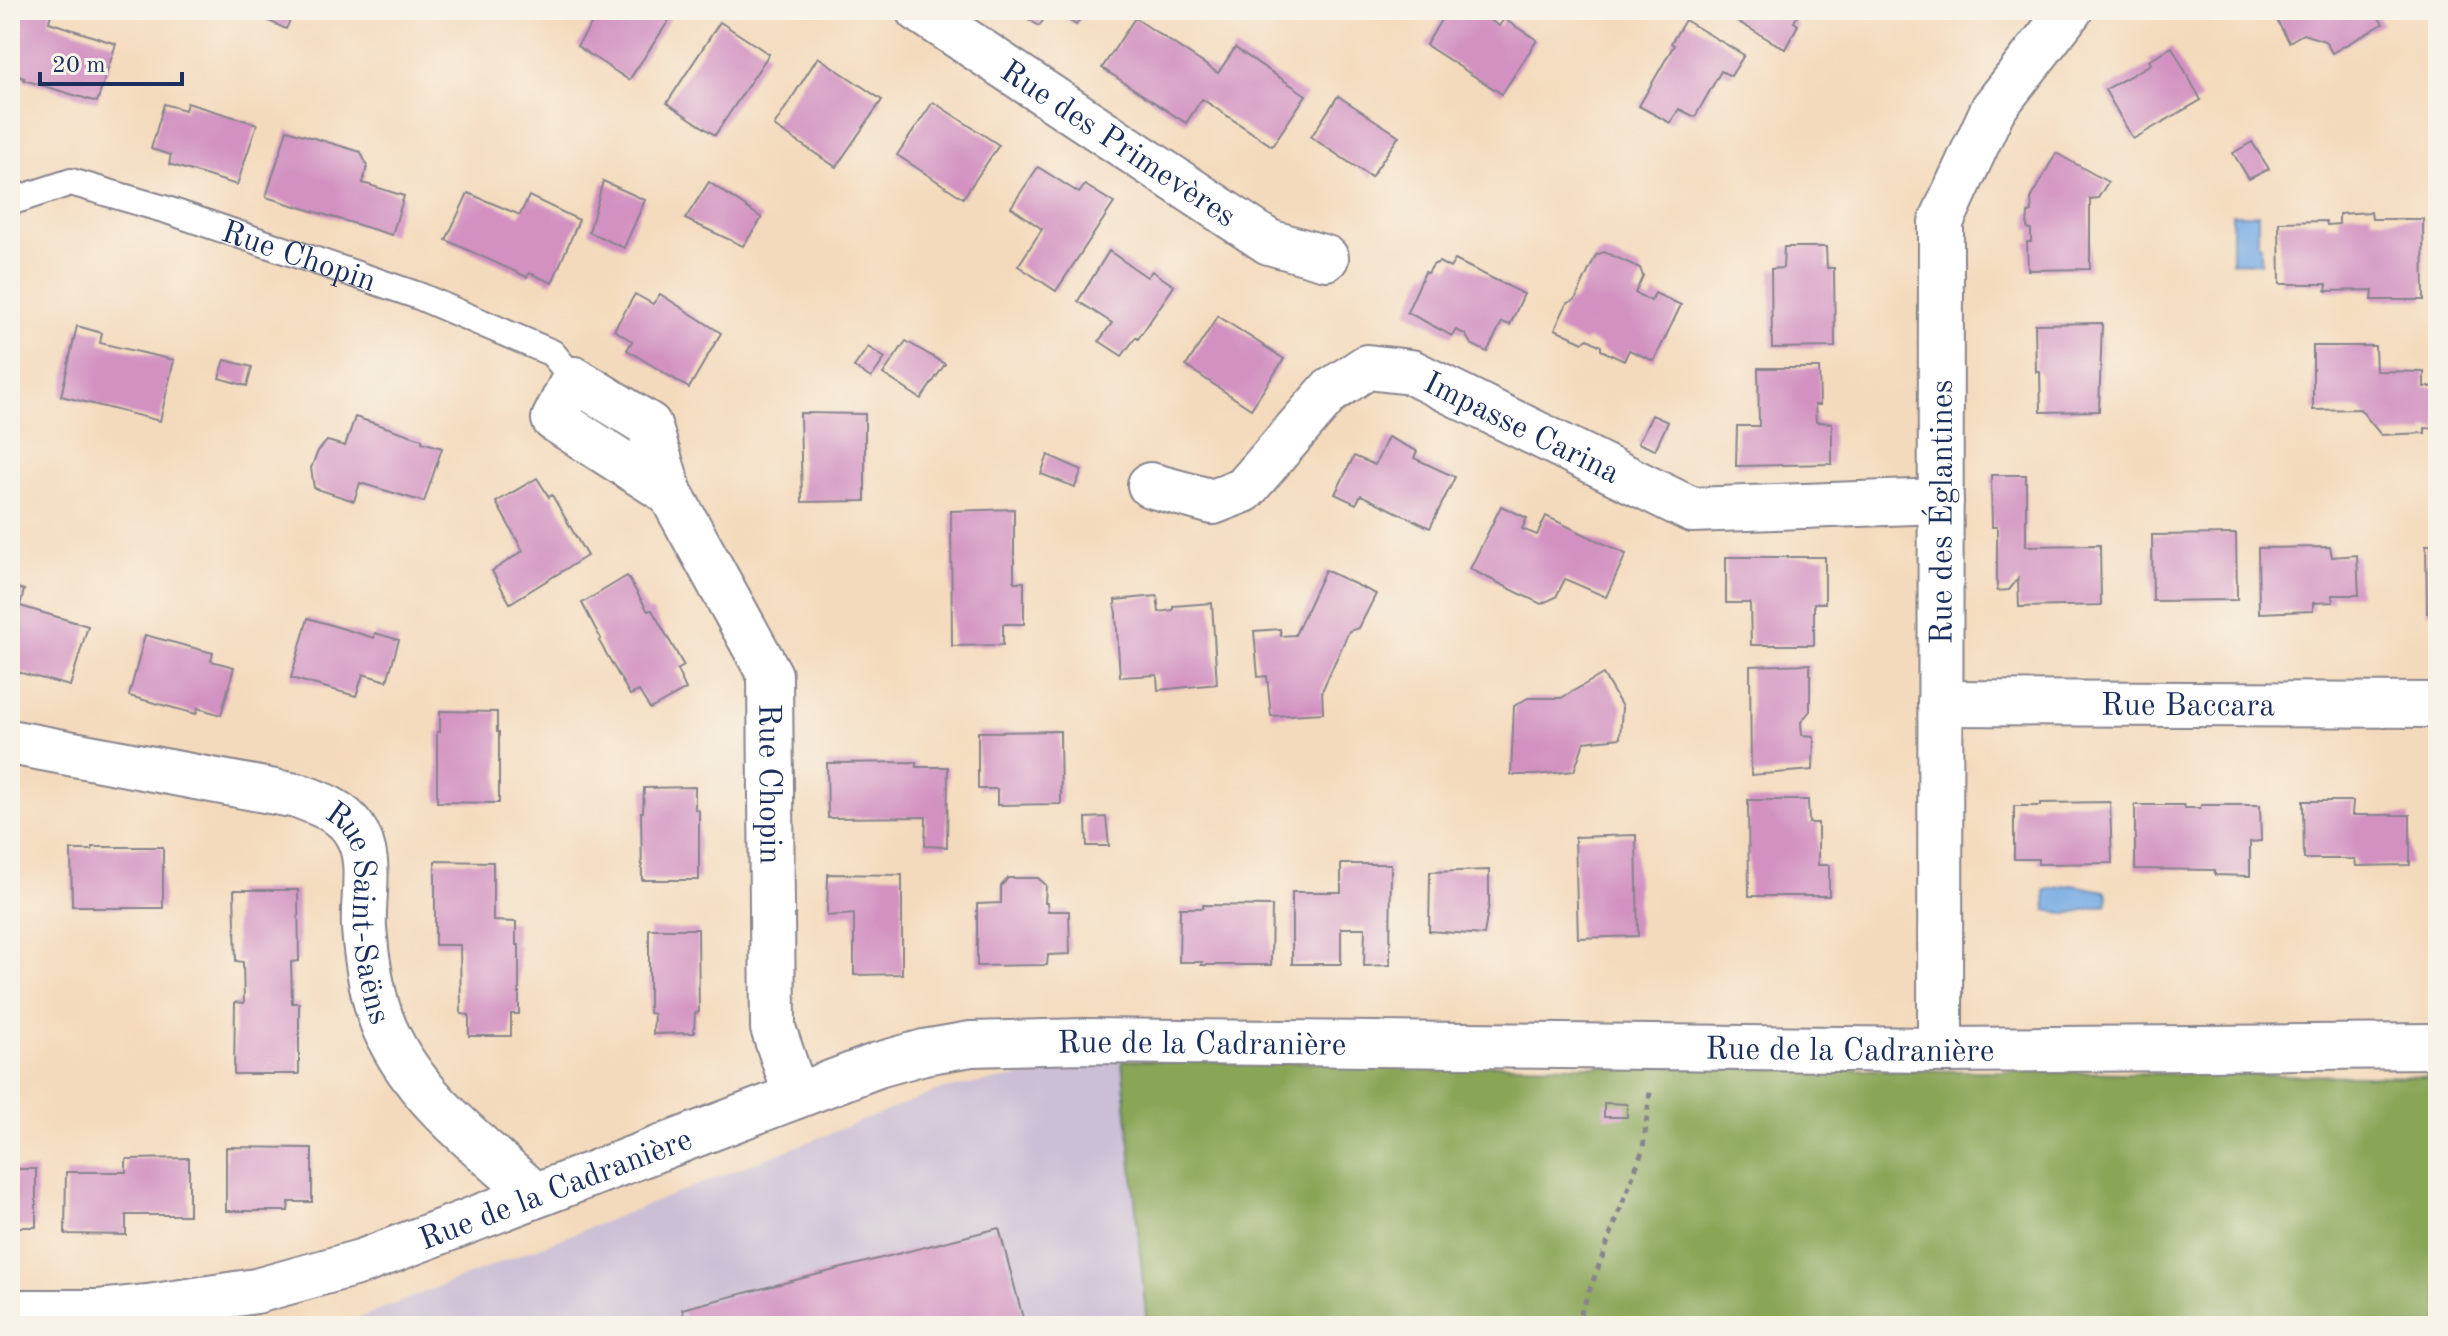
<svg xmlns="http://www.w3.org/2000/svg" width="2448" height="1336" font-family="'Old Standard TT',serif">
  <rect width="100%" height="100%" fill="#f7f3e8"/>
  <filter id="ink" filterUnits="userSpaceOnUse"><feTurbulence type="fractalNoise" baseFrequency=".0125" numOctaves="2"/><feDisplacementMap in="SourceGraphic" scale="16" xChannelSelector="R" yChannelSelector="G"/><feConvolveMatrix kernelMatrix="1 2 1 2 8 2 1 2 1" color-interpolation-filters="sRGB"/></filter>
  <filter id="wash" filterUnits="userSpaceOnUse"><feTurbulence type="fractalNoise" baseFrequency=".006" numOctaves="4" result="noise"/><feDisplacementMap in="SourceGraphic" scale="32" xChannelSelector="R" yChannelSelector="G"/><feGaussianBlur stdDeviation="1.8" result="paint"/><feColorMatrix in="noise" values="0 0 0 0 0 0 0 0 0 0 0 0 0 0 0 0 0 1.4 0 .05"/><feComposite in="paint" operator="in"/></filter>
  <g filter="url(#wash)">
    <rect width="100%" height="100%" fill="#f4dabc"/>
    <path fill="#cbbfd5" d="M1122,1060L1147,1326H338L943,1089Z"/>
    <path fill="#89a557" stroke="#526a5a" stroke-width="2" d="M1122,1060L2438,1077V1326H1147Z"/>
    <g fill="#77abe4" stroke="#496da1" stroke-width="2">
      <path d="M2232,214H2258V244L2261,245V263L2232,262Z"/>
      <path d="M2072,885L2105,891L2108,897L2106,905L2067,914L2046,910L2045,890Z"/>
    </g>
    <g id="blocks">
      <g fill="#d291c1">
        <path d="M21,10H52L49,22L116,44L97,102L24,80V78L10,73V38L16,17Z"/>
        <path d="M259,10H295L286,29L256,15Z"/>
        <path d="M601,10H676L629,80L577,46Z"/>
        <path d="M1015,10H1051L1039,26Z"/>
        <path d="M1052,10H1086L1076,25Z"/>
        <path d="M1447,10H1475L1499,26L1504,19L1537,40L1502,94L1426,45Z"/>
        <path d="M1734,10H1801L1794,22L1798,25L1785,49L1730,17Z"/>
        <path d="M2271,10H2374L2383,24L2332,53L2325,41L2303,34L2289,42Z"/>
        <path d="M1135,18L1218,73L1235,48L1306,95L1272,146L1202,99L1186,123L1102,68Z"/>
        <path d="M1685,20L1744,55L1731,76L1721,71L1695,117L1679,109L1670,123L1639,106L1674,45L1671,43Z"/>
        <path d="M720,22L769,54L715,135L667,103Z"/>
        <path d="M2172,47L2201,100L2133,139L2105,90L2151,64L2149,60Z"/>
        <path d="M818,57L882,100L836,167L774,126Z"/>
        <path d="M1338,96L1399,136L1371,177L1311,137Z"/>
        <path d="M933,102L999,145L963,198L897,155Z"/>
        <path d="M187,103L257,124L237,185L169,164L171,155L151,149L164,104L185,110Z"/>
        <path d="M287,130L361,152L367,166L363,183L404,196L392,235L266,197Z"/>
        <path d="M2252,142L2269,169L2249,179L2233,153Z"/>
        <path d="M2056,153L2108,182L2098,198L2090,199V269L2028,270L2027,242H2031V230L2027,228L2028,213L2032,212L2031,199Z"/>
        <path d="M1038,167L1079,193L1085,185L1114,203L1056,291L1018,266L1042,229L1011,207Z"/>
        <path d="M603,181L645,200L624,248L589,232Z"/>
        <path d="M709,182L762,218L743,246L685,219Z"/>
        <path d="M468,193L520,215L529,196L579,220L552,283L530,273L527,277L446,240Z"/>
        <path d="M2371,212L2372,219H2423L2424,300H2372L2373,290L2326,291L2327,284H2280L2279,222L2326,221L2327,225L2339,224V214Z"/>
        <path d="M1784,247H1826L1827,268H1834L1835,347L1772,348L1771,269L1783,268Z"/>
        <path d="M1109,251L1147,277L1152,271L1174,286L1138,339L1136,337L1122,356L1099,341L1112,323L1078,301Z"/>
        <path d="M1604,252L1640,268L1643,276L1635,293L1651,301L1655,293L1681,305L1654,361L1629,350L1624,361L1601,350V346L1588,339L1583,342L1555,329L1567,303L1575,300L1596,255Z"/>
        <path d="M1455,260L1524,294L1510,325L1502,322L1487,352L1471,344L1465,334L1456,330L1452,336L1407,312L1425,272L1428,273L1433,265L1439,262L1450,268Z"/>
        <path d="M635,294L653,304L660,294L721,333L689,388L627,350L632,341L614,330Z"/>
        <path d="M1218,316L1284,359L1251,409L1186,366Z"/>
        <path d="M2102,323L2099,411L2041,412L2040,372H2036L2035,324Z"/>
        <path d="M77,326L102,333L100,343L174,360L160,421L61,396Z"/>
        <path d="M906,341L945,364L921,399L883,374Z"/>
        <path d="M2313,346H2375L2376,371L2424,372V387H2438V429L2425,428V433L2381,435L2360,409L2313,410Z"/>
        <path d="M868,347L885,358L871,378L854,367Z"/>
        <path d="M225,360L252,367L247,386L219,378Z"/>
        <path d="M1758,368H1819L1820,405H1815L1816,422L1832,423V464L1736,466L1737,426H1759Z"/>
        <path d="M800,413L865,414V501L802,502Z"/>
        <path d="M1652,415L1668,422L1655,450L1638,443Z"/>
        <path d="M355,417L422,439V442L442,448L424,502L360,483L354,501L314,488L311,468L318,451L327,441L345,446Z"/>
        <path d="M1388,437L1417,451L1414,458L1455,477L1430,528L1361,495L1356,504L1335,494L1354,456L1375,465Z"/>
        <path d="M1048,455L1082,470L1075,487L1041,474Z"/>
        <path d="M1991,475H2026V546L2100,545L2101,605L2019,607L2018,579L2009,590L1997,591V527H1992Z"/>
        <path d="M537,478L549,497L552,495L587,556L510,603L492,571L523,551L496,502Z"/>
        <path d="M1501,506L1527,518L1522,529L1537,535L1546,516L1626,554L1606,597L1565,579L1556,597L1541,604L1470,569Z"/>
        <path d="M1014,509V582H1024V624H1003V645L952,646L951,511Z"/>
        <path d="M2236,534L2237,600L2153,601L2152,535Z"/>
        <path d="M2426,545H2438V613H2427Z"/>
        <path d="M2330,547L2332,557L2357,555L2359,595H2332L2333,602L2313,603V611L2259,613L2258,548Z"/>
        <path d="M1726,557H1825V603H1814V645H1751L1750,603H1726Z"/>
        <path d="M1325,570L1376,594L1359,628L1349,631L1322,691L1323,713L1271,716L1267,676L1258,677L1254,631L1280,629L1281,636L1295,635Z"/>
        <path d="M627,576L648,611L652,610L684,666L677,670L686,689L650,709L639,691L630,695L599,641L601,639L582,603Z"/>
        <path d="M10,586L24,590L20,606L88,626L70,686L10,670Z"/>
        <path d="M1157,596L1159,612L1173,610V606L1212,603L1217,684L1158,690L1157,675L1120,677L1115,600Z"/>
        <path d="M308,618L374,638L375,633L399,640L387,681L363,674L356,696L291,678Z"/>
        <path d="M145,635L213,653L211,661L234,667L221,715L198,708L196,714L129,696Z"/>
        <path d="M1810,664V711L1801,722L1802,735L1814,736L1813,770L1751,775L1750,666Z"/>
        <path d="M1603,674L1622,707L1620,738L1584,742L1574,771L1535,775H1511L1514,706L1528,698H1561Z"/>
        <path d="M440,711L497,712V732H499V803L437,802V732H440Z"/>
        <path d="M1060,731L1061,804L997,805V789H978V732Z"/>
        <path d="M916,762V767H948L947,847L925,846L926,817L828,818L827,763Z"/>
        <path d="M695,787V809L699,811V880H642L641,812H643L644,788Z"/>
        <path d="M1748,800H1808L1809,823H1818V865H1829V896H1749Z"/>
        <path d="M2303,801H2353L2352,815H2410V865L2356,866L2355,859H2304Z"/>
        <path d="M2110,802L2112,863L2038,864V859H2014V806H2040V803Z"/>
        <path d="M2135,805H2184L2185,808H2200L2201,805H2260L2261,841L2250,842V876L2215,875V870L2135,869Z"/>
        <path d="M1106,817L1109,846H1087L1086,818Z"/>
        <path d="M1636,835L1638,936L1578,938L1575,837Z"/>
        <path d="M92,847H163V908H93V906H72L71,850H92Z"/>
        <path d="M435,861L493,862V921L516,922V945H519V1014H511V1036H469V1015L461,1014L460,945H435Z"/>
        <path d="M1341,864H1391L1390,965L1364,966L1365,928H1341V964H1292V892H1341Z"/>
        <path d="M1489,870V904L1484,935L1429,931L1430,872Z"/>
        <path d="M828,874L902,875V974L854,975V914L827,916Z"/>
        <path d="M1008,878H1038L1046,885L1045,903H1047L1048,911H1069L1070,954L1048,955L1047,965L977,966V904L1001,903V886Z"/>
        <path d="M234,890H298L299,961L291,962L292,1003H299V1074H234L235,1002L244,1003L243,962L236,961Z"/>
        <path d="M1203,905L1272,906L1271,965H1201L1202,962H1179L1180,908H1203Z"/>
        <path d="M649,929H698L699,1012L695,1013L694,1033L653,1034L654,1014L649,1013Z"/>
        <path d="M1604,1103L1627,1104V1117H1604Z"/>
        <path d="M226,1147L312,1148V1202H289L288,1211H226Z"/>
        <path d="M189,1158V1215H126V1235L65,1234L66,1172H126V1159Z"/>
        <rect x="10" y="1169" width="26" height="58"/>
        <path d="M999,1228L1025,1326H687L682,1309Z"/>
      </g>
    </g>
  </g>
  <g filter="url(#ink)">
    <use href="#blocks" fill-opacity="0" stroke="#88848d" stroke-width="2"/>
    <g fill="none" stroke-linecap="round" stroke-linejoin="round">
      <g stroke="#88848d" stroke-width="30">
        <g id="lane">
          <path id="s1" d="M10,202L71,182L167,210L419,296L552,353L574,379"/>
        </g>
      </g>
      <g stroke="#88848d" stroke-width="48">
        <g id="street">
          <path id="s2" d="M919,10L1269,242L1326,258"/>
          <path id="s3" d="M1150,485L1213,502L1244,490L1329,392L1367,367L1411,372L1692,510L1941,501"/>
          <path id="s4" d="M670,493L554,419L574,379L649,425L670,493L770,675L773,1028L796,1096"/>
          <path id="s5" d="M1940,703L2438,705"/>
          <path id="s6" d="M10,742L302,797C320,804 341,811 353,828C374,857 362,895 364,928C366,958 373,1002 385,1029C415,1098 480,1145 535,1195"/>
          <path id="s7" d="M1940,1050L1941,222L1993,109L2070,10"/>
          <path id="s8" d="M10,1312H99L148,1307L256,1291L364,1261L878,1065L924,1052L971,1044L1084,1041L1940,1050L2438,1046"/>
        </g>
      </g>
      <path stroke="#88848d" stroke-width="5" stroke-dasharray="6 6" stroke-linecap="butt" d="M1576,1326L1643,1149L1650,1092"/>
      <use href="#lane" stroke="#fff" stroke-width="26"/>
      <use href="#street" stroke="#fff" stroke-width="44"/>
    </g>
  </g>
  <g text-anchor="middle" stroke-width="7" stroke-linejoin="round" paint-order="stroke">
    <g font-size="32" fill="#1b2f5e" stroke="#f7f3e8">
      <text dy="11" stroke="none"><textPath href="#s2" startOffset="240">Rue des Primevères</textPath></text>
      <text dy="11" stroke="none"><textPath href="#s1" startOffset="304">Rue Chopin</textPath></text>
      <text dy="11" stroke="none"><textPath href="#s3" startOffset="442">Impasse Carina</textPath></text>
      <text dy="11" stroke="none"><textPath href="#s7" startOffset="538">Rue des Églantines</textPath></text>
      <text dy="11" stroke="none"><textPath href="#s5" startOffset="248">Rue Baccara</textPath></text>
      <text dy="11" stroke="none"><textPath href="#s4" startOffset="658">Rue Chopin</textPath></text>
      <text dy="11" stroke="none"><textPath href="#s6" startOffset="442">Rue Saint-Saëns</textPath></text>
      <text dy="11" stroke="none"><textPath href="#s8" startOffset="1236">Rue de la Cadranière</textPath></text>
      <text dy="11" stroke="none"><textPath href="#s8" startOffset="1884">Rue de la Cadranière</textPath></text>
      <text dy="11" stroke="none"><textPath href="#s8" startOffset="564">Rue de la Cadranière</textPath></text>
    </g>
  </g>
  <rect width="2448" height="1336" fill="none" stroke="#f7f3e8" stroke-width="40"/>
  <path d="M40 72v12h142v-12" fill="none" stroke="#1b2f5e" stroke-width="4"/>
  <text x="52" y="72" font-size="24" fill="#1b2f5e" stroke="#f7f3e8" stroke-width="6" paint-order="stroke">20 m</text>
</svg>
